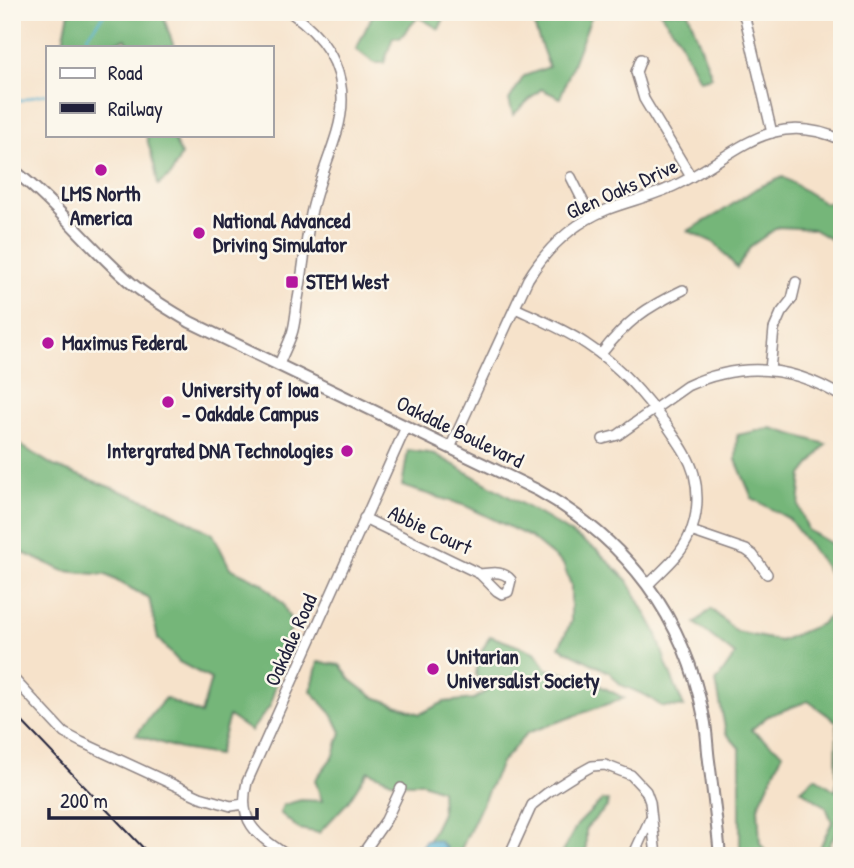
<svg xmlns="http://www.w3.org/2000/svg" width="854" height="868" font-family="'Patrick Hand',sans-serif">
  <rect width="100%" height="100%" fill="#fbf7ec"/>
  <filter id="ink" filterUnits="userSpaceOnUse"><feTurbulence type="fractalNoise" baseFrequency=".0143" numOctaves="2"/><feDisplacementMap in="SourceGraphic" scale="14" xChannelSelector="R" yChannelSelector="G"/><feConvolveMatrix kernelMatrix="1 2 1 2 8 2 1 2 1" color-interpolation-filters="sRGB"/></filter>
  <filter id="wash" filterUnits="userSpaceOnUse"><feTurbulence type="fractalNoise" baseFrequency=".00686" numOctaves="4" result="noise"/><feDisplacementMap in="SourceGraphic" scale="28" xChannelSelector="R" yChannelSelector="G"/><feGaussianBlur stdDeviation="1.57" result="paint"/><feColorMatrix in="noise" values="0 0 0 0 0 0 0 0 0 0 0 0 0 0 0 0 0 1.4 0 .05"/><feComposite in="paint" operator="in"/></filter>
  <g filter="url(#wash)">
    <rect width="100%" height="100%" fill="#f6e2ca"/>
    <g fill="#74b679" stroke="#4b6c5a" stroke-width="2">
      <path d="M69,12H167L165,21L174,47H129L126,39L113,43L111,47H62Z"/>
      <path d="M374,12H447L439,29L418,17L400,38L393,37L384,63H374L356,49Z"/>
      <path d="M529,12H593L560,98L541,89L513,115L509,100L524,76L549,67Z"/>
      <path d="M660,12H688L712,77L699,80L678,37Z"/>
      <path d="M146,135H172L181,155L171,175L158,185L155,168Z"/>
      <path d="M783,177L825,203L842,201V222L834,221L841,238L837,243L813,229L778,227L751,246L737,268L715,243L688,231L721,212L757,188Z"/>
      <path d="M771,428L826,444L802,475L799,506L808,530L842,550V592L821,561L789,519L752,498L736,460L737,435Z"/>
      <path d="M12,440L54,466L160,506L213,534L230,568L262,583L283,604L292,623L270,706L251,731L229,716L218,755L180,749L136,735L165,698L201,714L211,679L179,662L158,639L149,598L106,575L64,571L12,548Z"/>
      <path d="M408,450L435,454L548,519L597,550L628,581L656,632L667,666L684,707L661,706L647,696L621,685L609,672L559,647L571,622V585L563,564L530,537L466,506L402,486Z"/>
      <path d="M842,605V820L824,856H816L832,822L826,807L801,790L815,777L836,791L837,722L808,701L768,716L751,730L783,753L758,807L760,843L769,856H740V749L726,733L716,682L735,655L695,623L711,609L737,632L780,641L821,624Z"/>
      <path d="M490,636L535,652L547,669L591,681L624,698L527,733L501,763L458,856H421L442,813L441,790L423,783H396L368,771L348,802L319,833L299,829L280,813L283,805L301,800L322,801L315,780L334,755L341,732L332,714L311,691L318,662L340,665L351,680L372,696L420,714L444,702L474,699L487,691L476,675L478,658Z"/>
      <path d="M602,800L608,801L607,807L586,828V856H560L577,825Z"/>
    </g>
    <path fill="#54b0d2" stroke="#3b6986" stroke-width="2" d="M431,840L439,841L446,848L448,854L446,856H422L421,847L425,841Z"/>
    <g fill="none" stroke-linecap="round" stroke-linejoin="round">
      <g stroke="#54b0d2" stroke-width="2">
        <path d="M90,47L87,36L106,12"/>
        <path d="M12,103L35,96L47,94"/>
      </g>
    </g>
  </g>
  <g filter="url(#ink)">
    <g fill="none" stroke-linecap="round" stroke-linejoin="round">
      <g stroke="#8c8282" stroke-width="12">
        <g id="minor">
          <path d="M741,12L745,18L772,133"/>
          <path d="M641,59L636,72L644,99L691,177"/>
          <path d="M571,177L591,217"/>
          <path d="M515,308C539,319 564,329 586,344C620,366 644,395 668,427C678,442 689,456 694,474C699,494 698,517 689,536C680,557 663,569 648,585"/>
          <path d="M601,354C627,321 645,308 683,290"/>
          <path d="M279,365C283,353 290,342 293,330C295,322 296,313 297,304C303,274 305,244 311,214C317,186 329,159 337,132C352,81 332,41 290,12"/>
          <path d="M770,370L774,329L781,313L792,299L796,282"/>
          <path d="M603,439L618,435L687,386C741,361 792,365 842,397"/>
          <path d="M450,448L528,279C547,248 572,224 606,210C629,201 654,196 676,185C735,157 769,107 842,140"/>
          <path d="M364,518L480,574L497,591L502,594L508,592L511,580C503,570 492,573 480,574"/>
          <path d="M691,531L746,550L753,555L767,574"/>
          <path d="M12,677L64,733L81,742L200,797L231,806L244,804"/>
          <path d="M288,856C257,835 237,823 247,782L406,427"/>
          <path d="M361,856L386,820L401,788"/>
          <path d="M509,856L532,805L547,793L574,776L592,766L605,765L631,775L646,791L650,802L656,856"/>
          <path d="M633,856L650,819"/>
        </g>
      </g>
      <g stroke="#8c8282" stroke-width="14">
        <path id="major" d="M12,169C56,203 89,247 131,283C149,298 170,310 190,322L537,490C627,540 685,617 704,718C707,732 707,747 709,761C713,792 717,824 720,856"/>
      </g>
      <use href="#minor" stroke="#fff" stroke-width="9"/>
      <use href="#major" stroke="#fff" stroke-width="10"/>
      <path stroke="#22223b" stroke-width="2" d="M12,711L151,856"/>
    </g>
  </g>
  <g fill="#b5179e" stroke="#fbf7ec" stroke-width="2.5">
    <circle cx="101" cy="170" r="7"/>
    <circle cx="199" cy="233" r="7"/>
    <rect x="285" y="275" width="14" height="14" rx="3.5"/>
    <circle cx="48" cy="343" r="7"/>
    <circle cx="168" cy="402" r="7"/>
    <circle cx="347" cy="451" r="7"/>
    <circle cx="433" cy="669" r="7"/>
  </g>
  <g text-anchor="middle" stroke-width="5" stroke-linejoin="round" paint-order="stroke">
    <g font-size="21" fill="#22223b" stroke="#fbf7ec">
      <text transform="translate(622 189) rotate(-24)" y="7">Glen Oaks Drive</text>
      <text transform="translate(460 432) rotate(26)" y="7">Oakdale Boulevard</text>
      <text transform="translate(430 530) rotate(25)" y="7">Abbie Court</text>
      <text transform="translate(291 640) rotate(-66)" y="7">Oakdale Road</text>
    </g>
    <g font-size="21" font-weight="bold" fill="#22223b" stroke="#fbf7ec" text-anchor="start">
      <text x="101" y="201" text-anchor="middle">LMS North<tspan x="101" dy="24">America</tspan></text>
      <text x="213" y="228">National Advanced<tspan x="213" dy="24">Driving Simulator</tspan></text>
      <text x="306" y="289">STEM West</text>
      <text x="62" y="350">Maximus Federal</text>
      <text x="182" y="397">University of Iowa<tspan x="182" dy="24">- Oakdale Campus</tspan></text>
      <text x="333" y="458" text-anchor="end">Intergrated DNA Technologies</text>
      <text x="447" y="664">Unitarian<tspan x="447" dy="24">Universalist Society</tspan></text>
    </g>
  </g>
  <rect width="854" height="868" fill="none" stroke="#fbf7ec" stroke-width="42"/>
  <rect x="46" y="46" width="228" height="91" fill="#fbf7ec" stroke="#a4a2a5" stroke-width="2"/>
  <rect x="60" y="68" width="35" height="10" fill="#ffffff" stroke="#a4a2a5" stroke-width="2"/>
  <text x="108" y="80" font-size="21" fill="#22223b">Road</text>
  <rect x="60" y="103" width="35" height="10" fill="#22223b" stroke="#a4a2a5" stroke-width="2"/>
  <text x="108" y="116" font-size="21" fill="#22223b">Railway</text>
  <path d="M49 808v10h208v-10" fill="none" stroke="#22223b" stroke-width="3.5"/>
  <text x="60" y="808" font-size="21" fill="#22223b" stroke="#fbf7ec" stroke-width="5" paint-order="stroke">200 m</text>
</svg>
